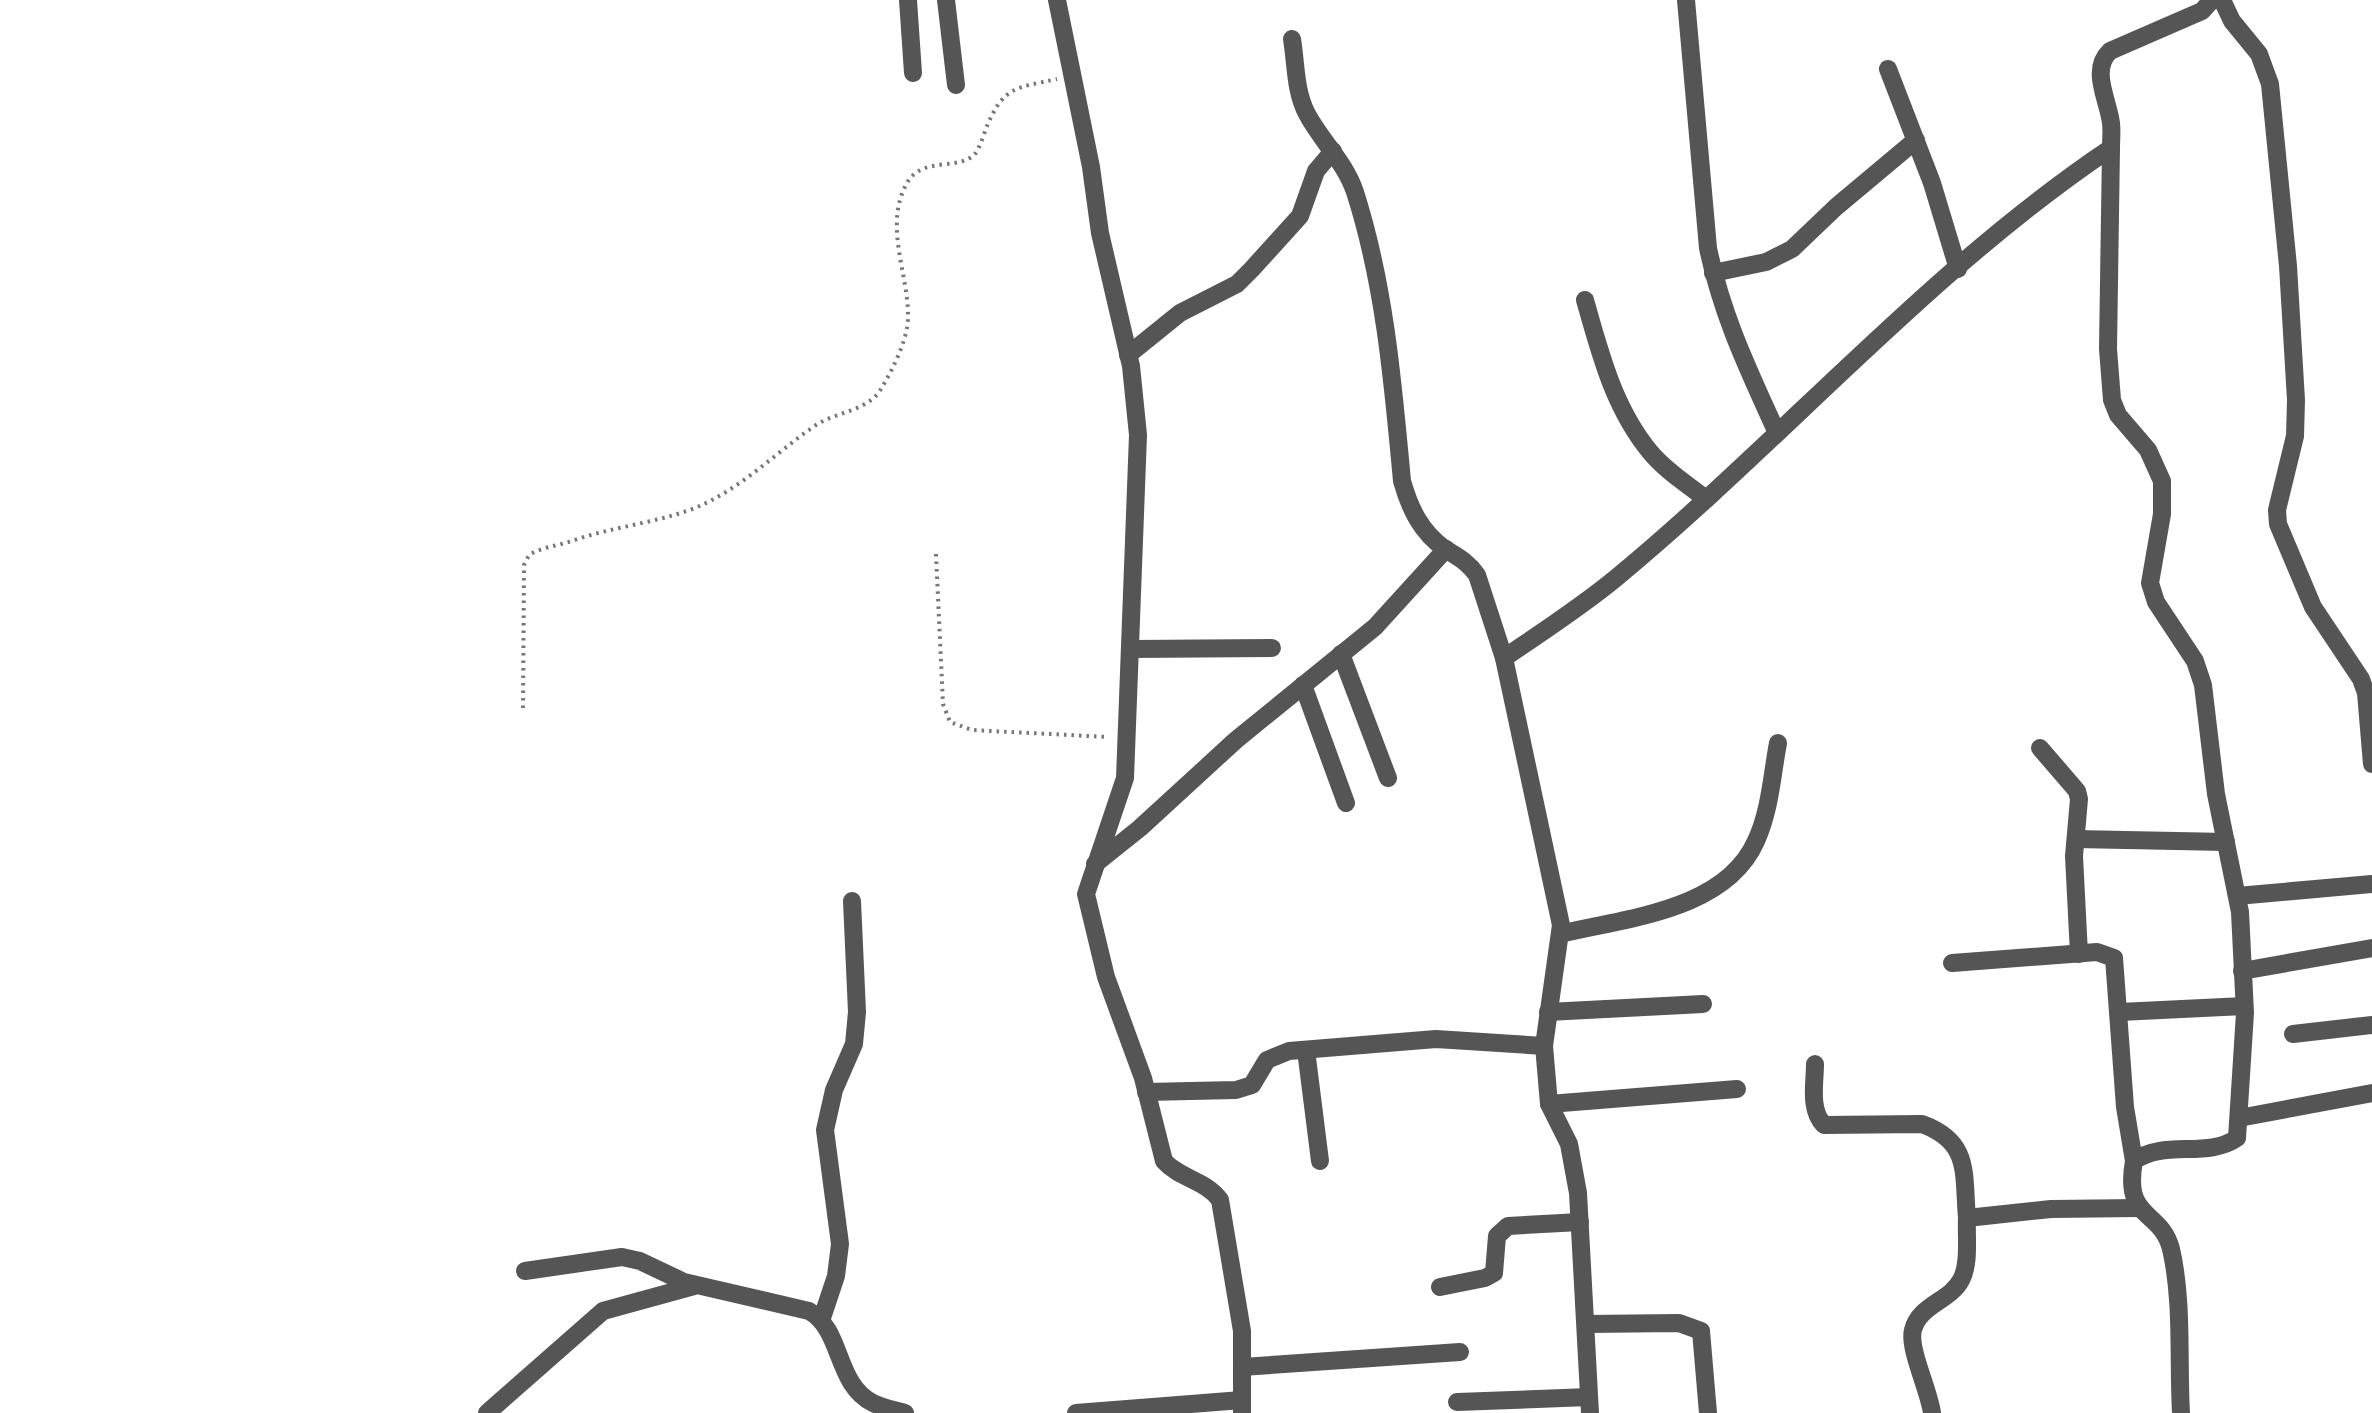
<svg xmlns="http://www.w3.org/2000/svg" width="2372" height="1413" font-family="'Asap Condensed',sans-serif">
  <rect width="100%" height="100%" fill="#fff"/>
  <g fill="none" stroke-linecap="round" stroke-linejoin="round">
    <g stroke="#777" stroke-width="4" stroke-dasharray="2.5 5" stroke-linecap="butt">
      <path d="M936,554L943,704L950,722L972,730L1108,737"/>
      <path d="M523,708L524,565L529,555C542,547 557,546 572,541C613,526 666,522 704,504C746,484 778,451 816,425C836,412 868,411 881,389C892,371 908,339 908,318C909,274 883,226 907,183C922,156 959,171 975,154C980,147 984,134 987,126C1004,86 1016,88 1057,79"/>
    </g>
    <g stroke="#555" stroke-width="18">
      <path d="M908,0L913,73"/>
      <path d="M946,0L956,85"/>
      <path d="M1057,0L1091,167L1100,233L1131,366L1138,435L1125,778L1086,894L1106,977L1143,1078L1164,1161C1180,1179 1206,1180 1220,1200L1242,1331V1413"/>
      <path d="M1686,0L1708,248C1722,316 1749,371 1777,433"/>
      <path d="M2222,0L2232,21L2259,54L2270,84L2288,266L2296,400L2295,436L2277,510L2278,524L2313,607L2361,679L2366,693L2372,764"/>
      <path d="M1292,39C1296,63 1295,92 1307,114C1322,142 1345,162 1355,192C1385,286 1393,384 1402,481C1410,509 1421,532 1445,549C1458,557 1468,562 1477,575L1504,658"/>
      <path d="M1888,69L1932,183L1958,269"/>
      <path d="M2111,148L2108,349L2112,400L2118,415L2148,450L2162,481V514L2150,583L2156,602L2195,661L2203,685L2216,794L2240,912L2245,1013L2237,1138C2207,1159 2164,1139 2134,1161C2123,1221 2161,1209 2171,1249C2183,1301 2178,1360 2181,1413"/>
      <path d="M1713,273L1766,262L1792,249L1836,207L1916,140"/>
      <path d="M1585,300C1600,353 1614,409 1651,453C1666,471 1687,484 1706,499"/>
      <path d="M1128,355L1180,313L1237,284L1252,269L1300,216L1316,171L1333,151"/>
      <path d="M1131,649L1272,648"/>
      <path d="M1341,654L1388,778"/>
      <path d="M1303,685L1346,803"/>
      <path d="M2040,748L2077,791L2079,799L2074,856L2079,954"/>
      <path d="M2076,839L2226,842"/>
      <path d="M1095,864L1140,828L1236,740L1375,627L1446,549"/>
      <path d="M2237,896L2372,884"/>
      <path d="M1560,934C1625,918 1725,911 1756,841C1770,811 1772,775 1778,743"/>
      <path d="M1952,963L2097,952L2114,958L2125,1107L2134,1161"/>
      <path d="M2242,971L2372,948"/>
      <path d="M1548,1012L1703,1004"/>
      <path d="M2120,1012L2244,1006"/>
      <path d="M2293,1034L2372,1025"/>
      <path d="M1306,1050L1320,1161"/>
      <path d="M1815,1064C1815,1083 1809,1110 1824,1125L1922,1124C1971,1142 1963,1173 1967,1218"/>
      <path d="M1146,1092L1236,1090L1252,1085L1267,1060L1289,1051L1436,1039L1544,1046"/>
      <path d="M1549,1104L1737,1089"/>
      <path d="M2239,1118L2372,1093"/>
      <path d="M525,1271L622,1257L640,1261L684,1282L809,1311C843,1330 835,1384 873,1403C883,1408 895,1410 905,1413"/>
      <path d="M1440,1287L1485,1278L1494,1273L1497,1236L1508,1226L1580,1222"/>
      <path d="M822,1318L836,1276L840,1244L825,1130L834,1090L854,1044L857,1012L852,901"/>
      <path d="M1586,1324L1679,1323L1701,1331L1708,1413"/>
      <path d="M1242,1367L1460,1352"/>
      <path d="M1457,1402L1589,1397"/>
      <path d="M487,1413L603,1311L694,1286"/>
      <path d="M1076,1413L1242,1400"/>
      <path d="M1590,1413L1578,1193L1569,1144L1549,1104L1544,1046L1561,925L1504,658C1542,632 1581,607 1616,578C1784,439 1929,270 2111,148C2111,140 2112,131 2111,123C2108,99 2090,70 2110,51L2202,11L2212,0"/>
      <path d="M1932,1413C1929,1390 1908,1348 1913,1330C1919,1305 1950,1301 1961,1280C1970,1264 1966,1236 1967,1218L2051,1209L2139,1208"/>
    </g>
  </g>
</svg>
